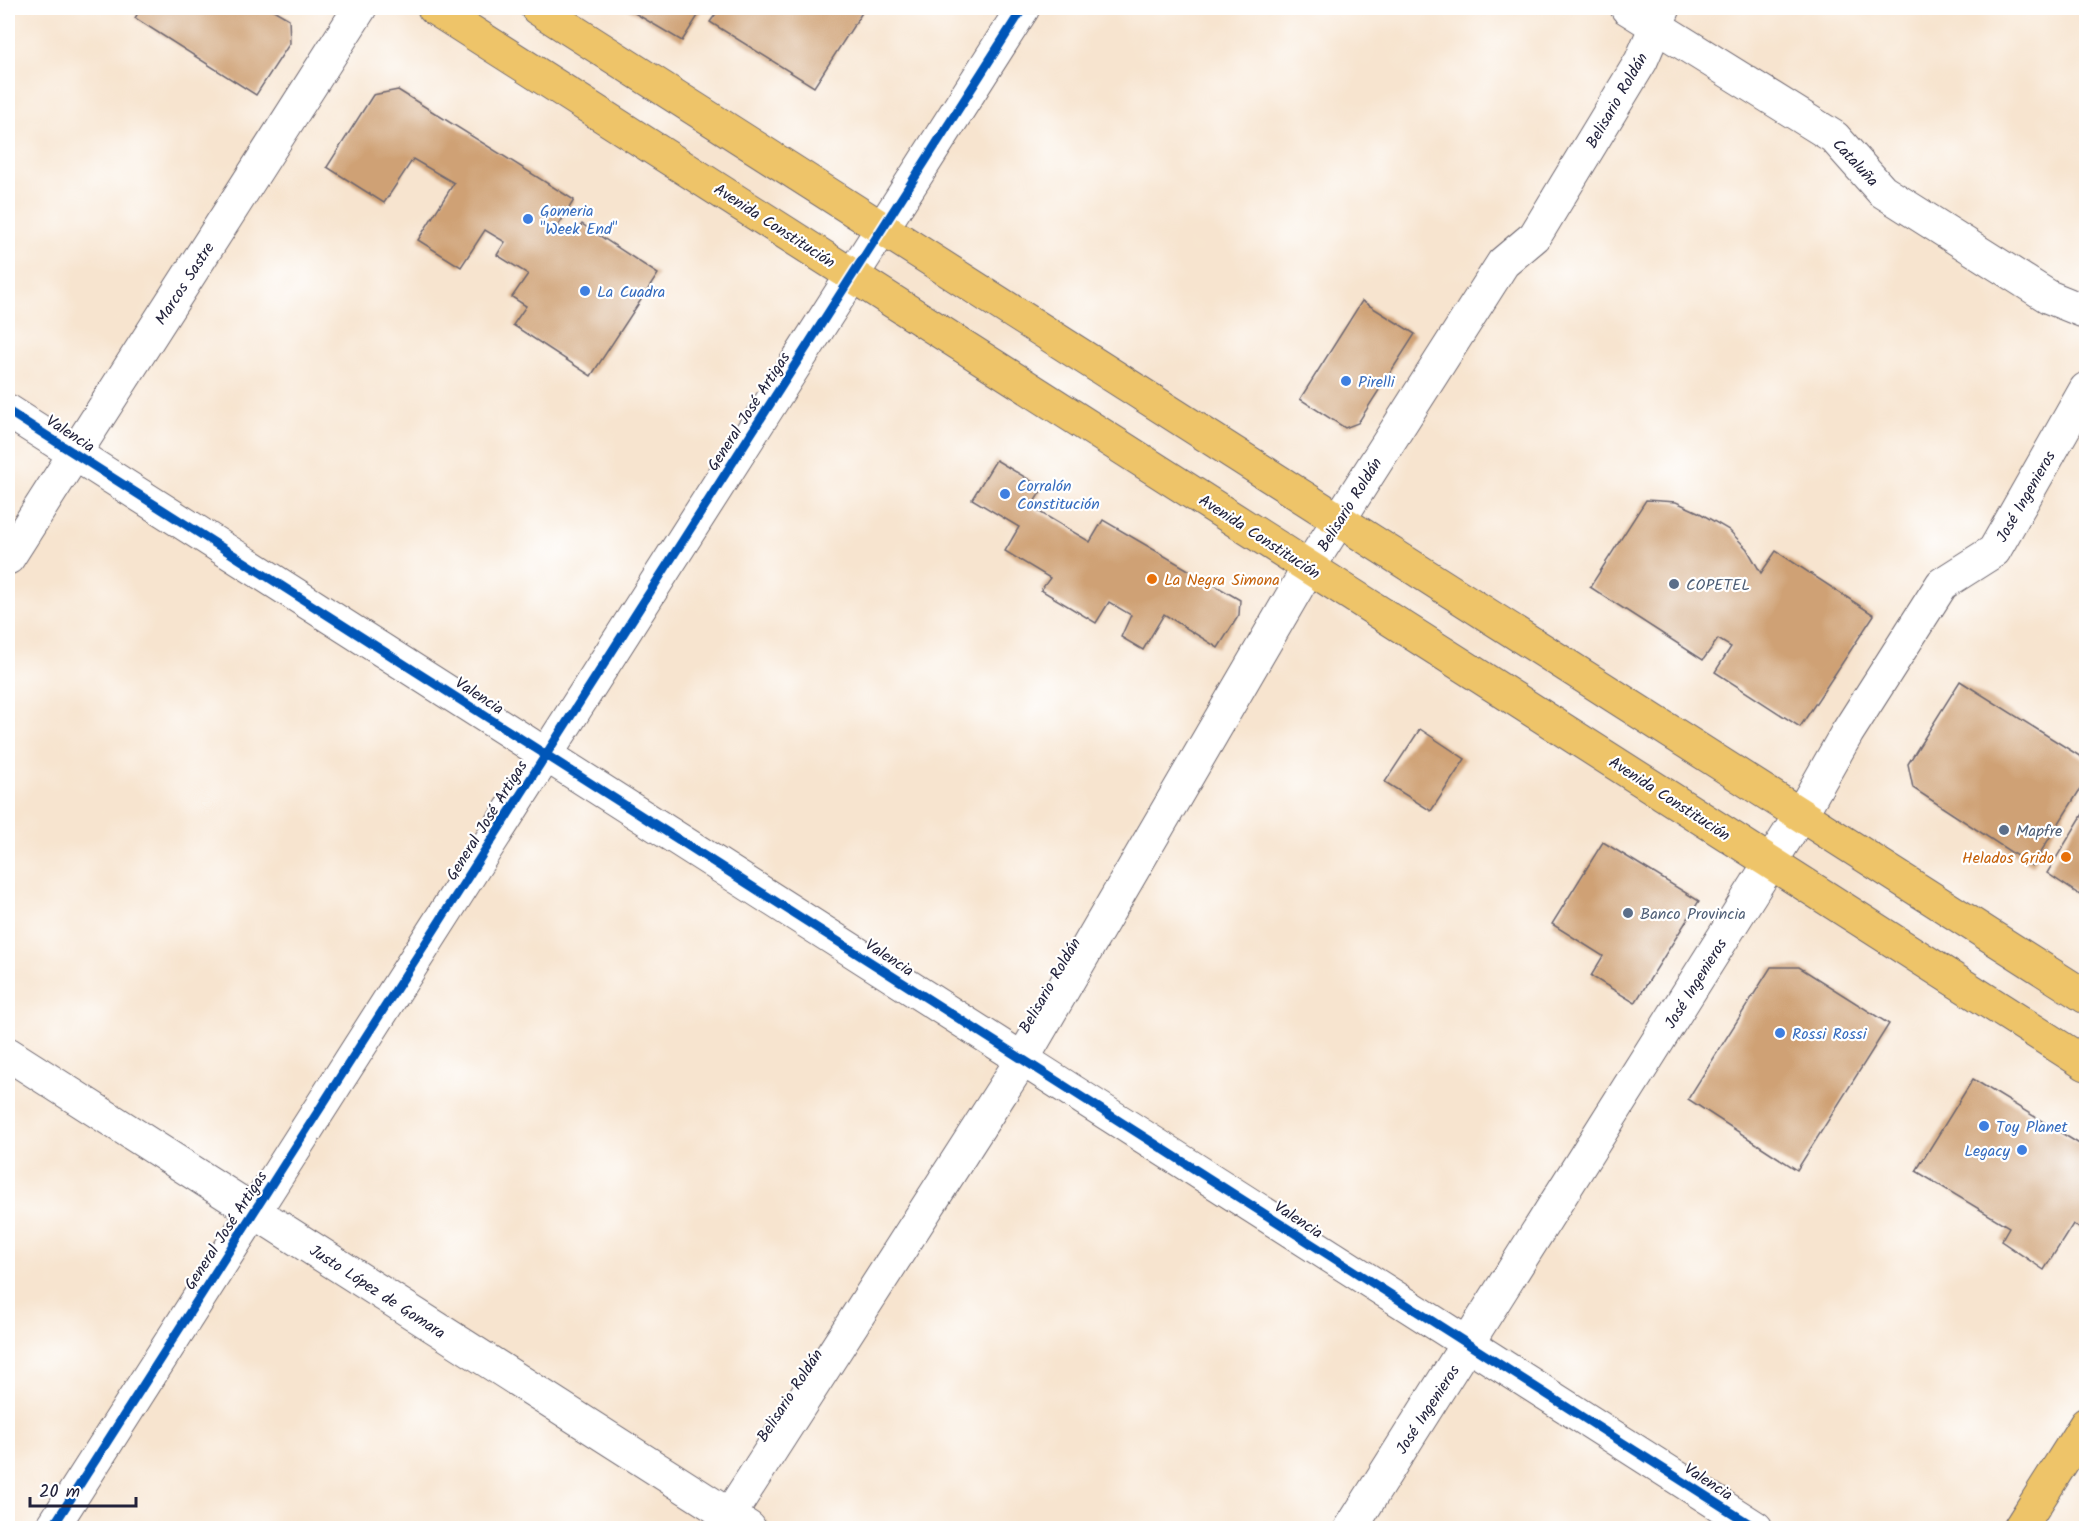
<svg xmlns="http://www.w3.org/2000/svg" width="2094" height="1536" font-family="Kalam,sans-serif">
  <rect width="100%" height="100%" fill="#fff"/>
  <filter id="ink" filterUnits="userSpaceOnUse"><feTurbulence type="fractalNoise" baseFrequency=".0167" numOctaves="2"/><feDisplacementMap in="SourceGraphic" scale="12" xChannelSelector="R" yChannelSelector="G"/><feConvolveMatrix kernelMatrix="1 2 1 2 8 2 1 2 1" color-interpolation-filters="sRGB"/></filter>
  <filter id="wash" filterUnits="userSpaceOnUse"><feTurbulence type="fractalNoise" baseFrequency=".008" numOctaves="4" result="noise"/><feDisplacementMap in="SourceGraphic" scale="24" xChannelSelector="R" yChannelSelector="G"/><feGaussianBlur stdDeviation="1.35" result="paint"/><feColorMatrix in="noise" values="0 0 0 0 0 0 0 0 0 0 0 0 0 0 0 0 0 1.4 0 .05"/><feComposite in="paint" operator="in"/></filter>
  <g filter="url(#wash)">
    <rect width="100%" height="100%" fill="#f7e4cf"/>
    <g id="blocks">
      <g fill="#cfa174">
        <path d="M141,8H270L289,19L290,43L256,95L135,18Z"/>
        <path d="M626,8H703L682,41Z"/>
        <path d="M720,8H865L814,87L710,22Z"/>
        <path d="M398,90L574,200L558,226L574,236L582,224L658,274L591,376L513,325L526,306L512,297L528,274L497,255L505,242L485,230L461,267L418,240L454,183L413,159L384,203L327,167L373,95Z"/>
        <path d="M1362,301L1415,334L1358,423L1345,428L1300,399Z"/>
        <path d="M996,460L1043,488L1031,507L1090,542L1103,520L1240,600L1239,615L1218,648L1164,614L1143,650L1121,637L1131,615L1109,602L1096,623L1041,590L1050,578L1005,551L1019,527L972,499Z"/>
        <path d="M1646,500L1676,502L1698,512L1729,530L1747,549L1761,573L1776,551L1874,615L1800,727L1715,672L1731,647L1718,639L1703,660L1590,587Z"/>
        <path d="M1960,681L2086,760V780L2032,866L1913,788L1908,764Z"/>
        <path d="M1420,729L1465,759L1431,811L1385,782Z"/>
        <path d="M2086,809V899L2047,873Z"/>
        <path d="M1603,842L1699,901L1635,1003L1591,976L1603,956L1552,924Z"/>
        <path d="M1771,967H1799L1889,1024L1797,1170L1688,1099Z"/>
        <path d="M1973,1079L2086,1148V1233L2073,1224L2044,1270L2001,1241L2009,1227L1916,1171Z"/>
      </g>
    </g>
  </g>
  <g filter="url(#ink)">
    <use href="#blocks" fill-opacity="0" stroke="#6d666f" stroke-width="1.5"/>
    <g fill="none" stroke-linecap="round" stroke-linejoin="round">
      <g stroke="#6d666f" stroke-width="35">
        <g id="minor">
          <path d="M1627,8L1834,137L1882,191L2049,297L2086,312"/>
          <path d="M8,411L1756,1528"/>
          <path d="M8,558L360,8"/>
          <path d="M8,1054L749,1528"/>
          <path d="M52,1528L1023,8"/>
          <path d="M721,1528L1022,1060L1309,567L1503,263L1535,236L1641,61L1664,8"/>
          <path d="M1351,1528L1801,814L1847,733L1942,584L1994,551L2086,389"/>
        </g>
      </g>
      <g stroke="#6d666f" stroke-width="35">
        <g id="major">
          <path d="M434,8L2086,1064"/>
          <path d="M537,8L2086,997"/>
          <path d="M2020,1528L2086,1424"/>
        </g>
      </g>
      <use href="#minor" stroke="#fff" stroke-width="33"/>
      <use href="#major" stroke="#eec469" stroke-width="33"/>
      <g stroke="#fff" stroke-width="13">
        <g id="cycleway">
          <path d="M8,411L1756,1528"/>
          <path d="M52,1528L1023,8"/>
        </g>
      </g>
      <use href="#cycleway" stroke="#0057b8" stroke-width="9"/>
    </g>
  </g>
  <g fill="#3f7fe0" stroke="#fff" stroke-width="2">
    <circle cx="528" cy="219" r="6"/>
    <circle cx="585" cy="291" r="6"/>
    <circle cx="1346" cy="381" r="6"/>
    <circle cx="1005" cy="494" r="6"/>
    <circle cx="1780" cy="1033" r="6"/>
    <circle cx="1984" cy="1126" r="6"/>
    <circle cx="2022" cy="1150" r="6"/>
  </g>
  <g fill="#e8710a" stroke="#fff" stroke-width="2">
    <circle cx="1152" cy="579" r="6"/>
    <circle cx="2066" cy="857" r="6"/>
  </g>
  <g fill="#5c6f8a" stroke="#fff" stroke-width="2">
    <circle cx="1674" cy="584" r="6"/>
    <circle cx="2004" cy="830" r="6"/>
    <circle cx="1628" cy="913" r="6"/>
  </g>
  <g text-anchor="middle" stroke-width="4.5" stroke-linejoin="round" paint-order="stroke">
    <g font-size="16" fill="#22223b" stroke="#fff">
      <text transform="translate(1616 100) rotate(-60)" y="6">Belisario Roldán</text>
      <text transform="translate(1856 162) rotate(47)" y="6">Cataluña</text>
      <text transform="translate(775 225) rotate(33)" y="6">Avenida Constitución</text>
      <text transform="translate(184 283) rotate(-57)" y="6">Marcos Sastre</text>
      <text transform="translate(748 411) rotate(-57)" y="6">General José Artigas</text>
      <text transform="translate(71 433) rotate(33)" y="6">Valencia</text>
      <text transform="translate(2025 496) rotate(-60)" y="6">José Ingenieros</text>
      <text transform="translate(1349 504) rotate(-58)" y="6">Belisario Roldán</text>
      <text transform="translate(1260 536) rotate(33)" y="6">Avenida Constitución</text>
      <text transform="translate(480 695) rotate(33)" y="6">Valencia</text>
      <text transform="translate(1670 798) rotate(33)" y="6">Avenida Constitución</text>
      <text transform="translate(486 820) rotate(-58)" y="6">General José Artigas</text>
      <text transform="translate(890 957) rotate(33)" y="6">Valencia</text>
      <text transform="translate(1695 983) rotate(-58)" y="6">José Ingenieros</text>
      <text transform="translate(1049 985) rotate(-60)" y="6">Belisario Roldán</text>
      <text transform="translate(1299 1219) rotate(33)" y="6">Valencia</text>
      <text transform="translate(225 1230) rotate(-57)" y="6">General José Artigas</text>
      <text transform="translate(378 1291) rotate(33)" y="6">Justo López de Gomara</text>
      <text transform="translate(789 1395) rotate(-57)" y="6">Belisario Roldán</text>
      <text transform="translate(1427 1409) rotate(-57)" y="6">José Ingenieros</text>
      <text transform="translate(1709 1481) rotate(33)" y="6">Valencia</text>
    </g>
    <g font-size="16" fill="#366cbe" stroke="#fff" text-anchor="start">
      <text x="540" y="216">Gomeria<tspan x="540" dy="18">"Week End"</tspan></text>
      <text x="597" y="297">La Cuadra</text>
      <text x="1358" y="387">Pirelli</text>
      <text x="1017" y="491">Corralón<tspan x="1017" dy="18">Constitución</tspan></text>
      <text x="1792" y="1039">Rossi Rossi</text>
      <text x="1996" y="1132">Toy Planet</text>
      <text x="2010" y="1156" text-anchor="end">Legacy</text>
    </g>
    <g font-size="16" fill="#c56008" stroke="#fff" text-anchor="start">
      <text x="1164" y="585">La Negra Simona</text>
      <text x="2054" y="863" text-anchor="end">Helados Grido</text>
    </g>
    <g font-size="16" fill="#4e5e75" stroke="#fff" text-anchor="start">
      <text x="1686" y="590">COPETEL</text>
      <text x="2016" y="836">Mapfre</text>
      <text x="1640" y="919">Banco Provincia</text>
    </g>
  </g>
  <rect width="2094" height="1536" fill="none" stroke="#fff" stroke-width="30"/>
  <path d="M30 1497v9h106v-9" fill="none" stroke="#22223b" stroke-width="3"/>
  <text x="39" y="1497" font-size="18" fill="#22223b" stroke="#ffffff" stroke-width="4.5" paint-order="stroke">20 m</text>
</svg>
